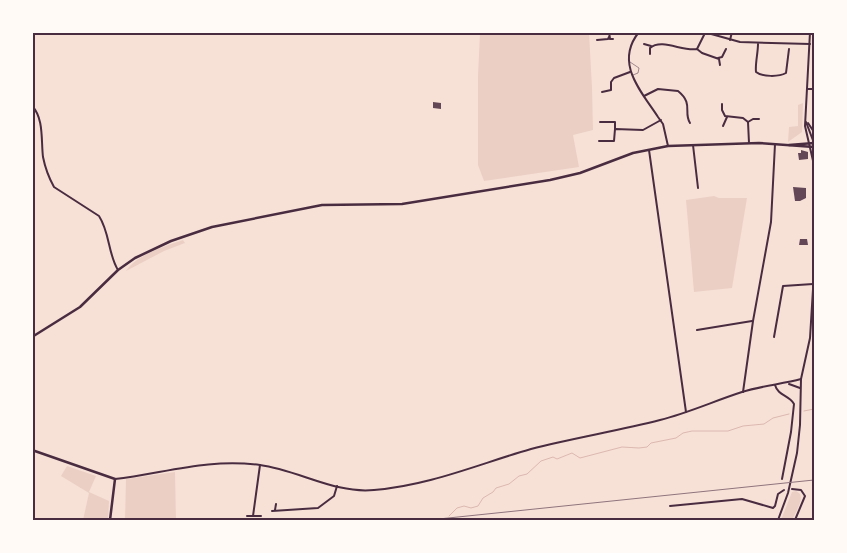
<svg xmlns="http://www.w3.org/2000/svg" width="847" height="553" font-family="Jost,sans-serif">
  <rect width="100%" height="100%" fill="#f7e1d7"/>
  <g fill="#ebcfc5">
    <path d="M480,33H589L592,87L593,130L573,135L579,167L484,181L478,165V75Z"/>
    <path d="M803,103L802,132L788,142L789,127L798,126V105Z"/>
    <path d="M714,196L719,198H747L732,288L694,292L686,200Z"/>
    <path d="M183,240L185,243L164,251L126,271C137,254 166,246 183,240Z"/>
    <path d="M67,466L96,476L89,492L109,501L108,520H83L89,493L61,476Z"/>
    <path d="M175,472L176,520H125L126,479Z"/>
    <path d="M796,491L800,494C803,501 796,512 792,520H781L792,492Z"/>
  </g>
  <g fill="none" stroke-linecap="round" stroke-linejoin="round">
    <g stroke="#dcb8b0" stroke-width="1">
      <path d="M804,411L814,409"/>
      <path d="M449,516L457,508L464,506L471,508L478,506L483,498L493,492L496,488L509,484L519,476L527,474L541,461L553,457L557,459L572,453L580,458L622,447L639,448L647,447L651,443L676,438L683,433L692,431H728L743,426L764,424L773,418L789,414"/>
    </g>
  </g>
  <g fill="#644757">
    <path d="M433,102L441,103V109L433,108Z"/>
    <path d="M801,150L808,152V159L799,160L798,153H801Z"/>
    <path d="M793,187L806,188V198L800,201H795Z"/>
    <path d="M800,239H807L808,245H799Z"/>
  </g>
  <g fill="none" stroke-linecap="round" stroke-linejoin="round">
    <path stroke="#4a2c40" stroke-width="0.5" d="M630,62L639,68L638,73L633,75"/>
    <g stroke="#4a2c40" stroke-width="2">
      <path d="M609,32L610,39H613"/>
      <path d="M639,32C614,63 641,91 658,117L663,124L668,146"/>
      <path d="M704,32L740,42L810,44"/>
      <path d="M597,40L608,39L609,37"/>
      <path d="M730,40L732,32"/>
      <path d="M644,44L651,46"/>
      <path d="M758,44C758,53 755,64 756,72C762,77 779,77 786,73L789,49"/>
      <path d="M697,49L705,33"/>
      <path d="M650,54V48C662,38 683,52 697,49L702,53L719,59L720,65"/>
      <path d="M718,58L722,57L726,49"/>
      <path d="M808,89H814"/>
      <path d="M602,92L611,90V82L614,78L630,72"/>
      <path d="M644,96L658,89L678,91C694,104 683,112 690,123"/>
      <path d="M722,104V110L725,116L743,118L748,122L749,143"/>
      <path d="M32,106C44,118 41,141 43,157C45,167 49,178 54,187L99,216C110,233 108,254 118,270"/>
      <path d="M600,122H615V129"/>
      <path d="M748,122L753,119H759"/>
      <path d="M723,126L727,117"/>
      <path d="M599,141H614L615,129L643,130L661,120"/>
      <path d="M693,145L698,188"/>
      <path d="M649,150L686,412"/>
      <path d="M697,330L752,321"/>
      <path d="M774,337L783,286L813,284"/>
      <path d="M775,385C778,396 789,395 794,404L791,432L782,479"/>
      <path d="M743,392L753,321L771,222L775,144"/>
      <path d="M792,489L801,490L805,496L795,520"/>
      <path d="M670,506L742,499L773,508L775,506L778,494L784,490"/>
      <path d="M275,510L276,504"/>
      <path d="M272,511L318,508L334,496L337,486"/>
      <path d="M247,516H261"/>
      <path d="M253,516L260,465"/>
    </g>
    <g stroke="#4a2c40" stroke-width="2">
      <path d="M810,32L805,126L814,165"/>
      <path d="M806,122L814,143"/>
      <path d="M808,123L814,132"/>
      <path d="M789,384L800,388"/>
      <path d="M115,479C165,473 208,458 260,465C298,470 335,494 374,490C428,486 479,464 531,449C573,438 617,431 660,420C688,413 714,401 742,392C761,386 782,384 801,379"/>
      <path d="M778,520L788,493L797,453L800,425L801,379L810,338L814,273V163"/>
    </g>
    <g stroke="#4a2c40" stroke-width="2.5">
      <path d="M789,145L814,143"/>
      <path d="M32,337L80,307L118,270L135,258L171,241L212,227L322,205L402,204L550,180L580,173L633,153L668,146L759,143L814,147"/>
      <path d="M32,450L115,479L110,520"/>
    </g>
    <path stroke="#8f747c" stroke-width="1" d="M429,520L814,480"/>
  </g>
  <rect width="847" height="553" fill="none" stroke="#fffaf5" stroke-width="68"/>
  <rect x="34" y="34" width="779" height="485" fill="none" stroke="#4a2c40" stroke-width="2"/>
</svg>
